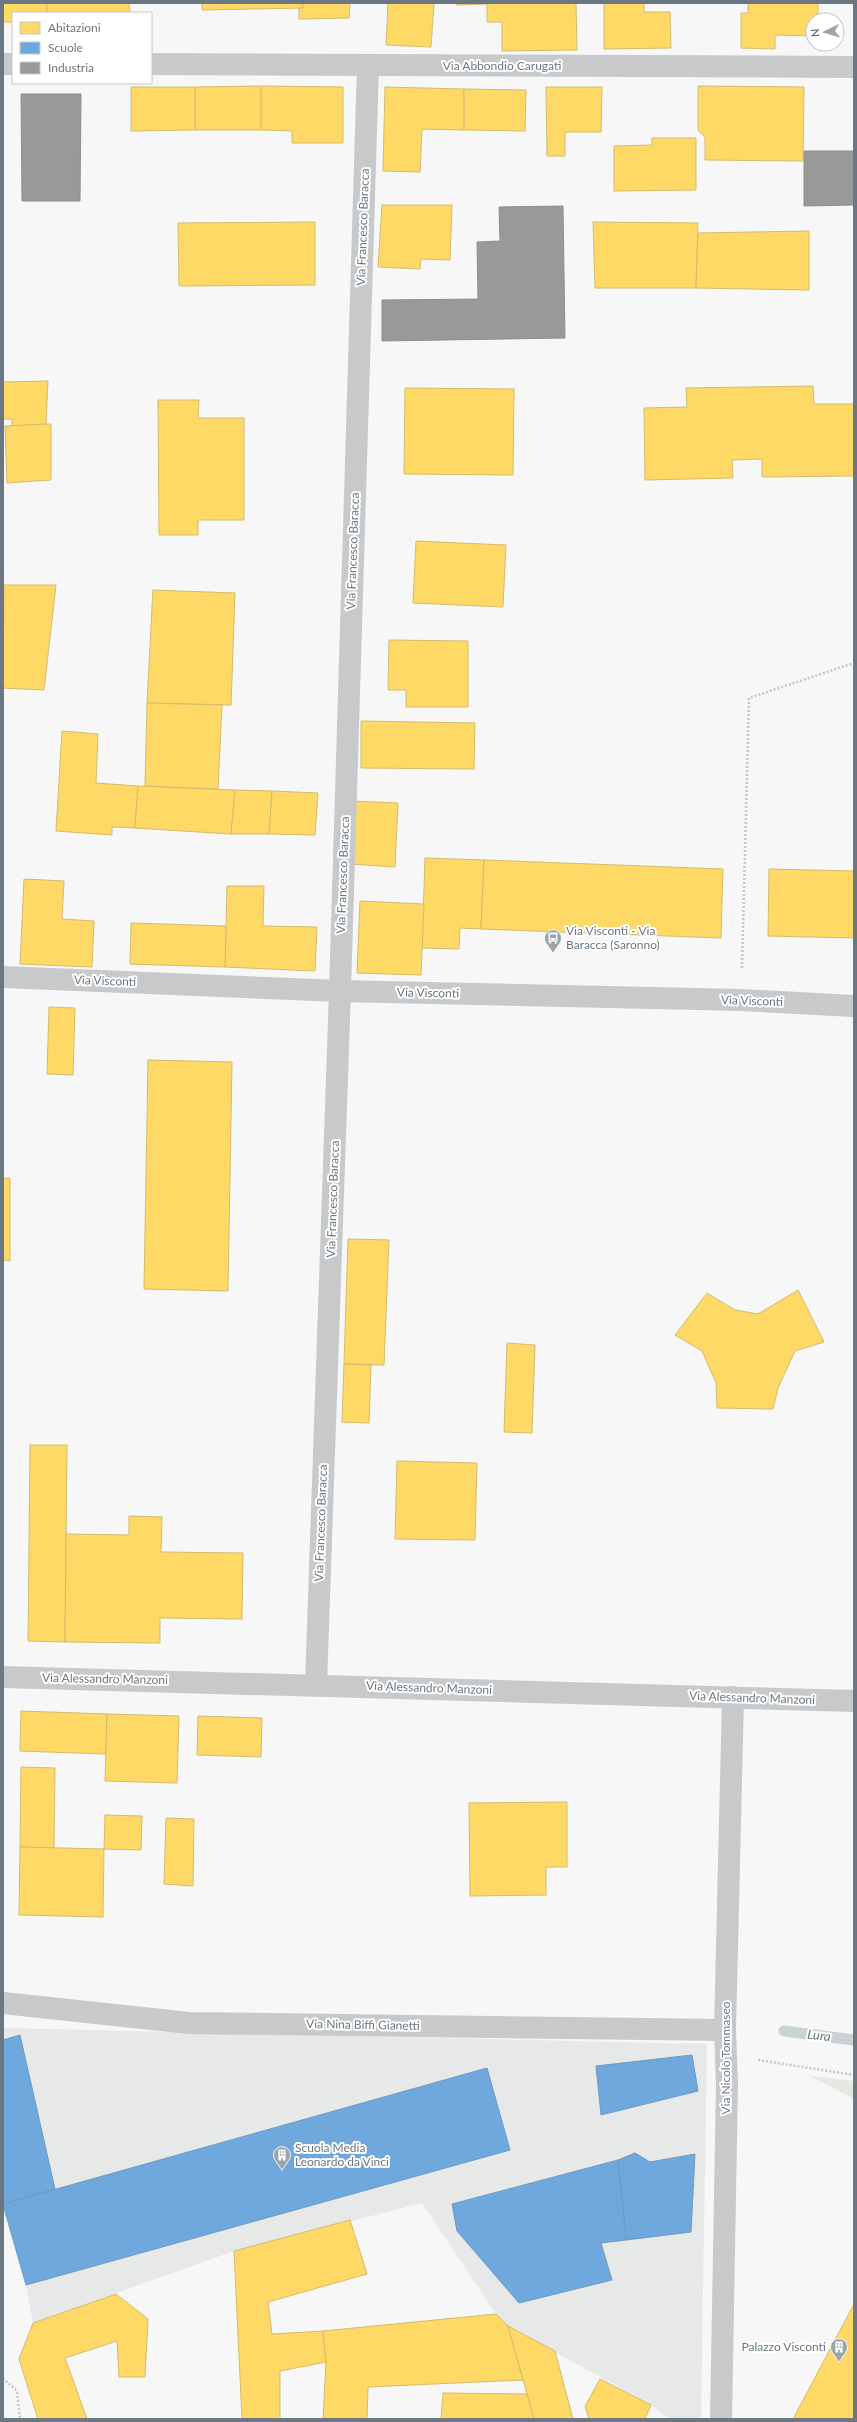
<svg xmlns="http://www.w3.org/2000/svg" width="857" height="2422" font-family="Lato,sans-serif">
  <rect width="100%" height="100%" fill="#f7f7f7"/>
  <path fill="#e7e8e8" d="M3,2028L707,2044L701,2419H670L651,2405L508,2326L496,2314L422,2203L234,2251L33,2323L26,2285L3,2210Z"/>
  <path fill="#e6e8e4" d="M810,2076L854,2081V2099Z"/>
  <g fill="#ffd966" stroke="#d3bc6e">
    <path d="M3,3H47V13H13V22H3Z"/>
    <path d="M47,3H129L130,13H47Z"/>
    <path d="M202,3H303V8L202,10Z"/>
    <path d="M303,3H350L349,18L299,19V8H303Z"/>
    <path d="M388,3H434L431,47L386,45Z"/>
    <path d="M456,3H576L577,50L502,51V22H487V4L456,5Z"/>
    <path d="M604,3H644V12H670L671,48L604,49Z"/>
    <path d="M748,3H818V20H813V36L775,35V49L741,48V13H748Z"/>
    <path d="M261,86L343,87V143H292V131L261,130Z"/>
    <path d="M261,86V130H195V87Z"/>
    <path d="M698,86L804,87L803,161L705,160V137L698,130Z"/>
    <path d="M131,87H195V130L131,131Z"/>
    <path d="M385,87L464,89V130L422,129L420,172L383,171Z"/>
    <path d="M546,87H602L601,132H565V156H547Z"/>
    <path d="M464,89L526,90L525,131L464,130Z"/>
    <path d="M652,138H696V190L614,191V146L652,145Z"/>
    <path d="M382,205H452L450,260L421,259L420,269L378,267Z"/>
    <path d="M315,222V285L179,286L178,223Z"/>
    <path d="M593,222L698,223L696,288H595Z"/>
    <path d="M809,231V290L696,288L698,233Z"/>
    <path d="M48,381L46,424L12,426V419H3V382Z"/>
    <path d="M813,386L814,404H854V476L762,477V459L732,460L733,478L645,480L644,408L687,407L686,388Z"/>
    <path d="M405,388L514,389L513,475L404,474Z"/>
    <path d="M158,400H199L198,418H244V520H198V535H159Z"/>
    <path d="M46,424H51V480L7,483L5,426Z"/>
    <path d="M416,541L506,545L503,607L413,603Z"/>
    <path d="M4,585H56L44,690L3,688Z"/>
    <path d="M153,590L235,593L231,705L147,703Z"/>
    <path d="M389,640L468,641V707H406V690H388Z"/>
    <path d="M147,703L222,705L218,789L145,786Z"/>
    <path d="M361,721L475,723L474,769L361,768Z"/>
    <path d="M62,731L98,734L96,783L138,786L135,828L112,827V835L56,831Z"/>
    <path d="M138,786L235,790L231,834L135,828Z"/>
    <path d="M235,790L272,791L269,834H231Z"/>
    <path d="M272,791L318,793L315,835L269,834Z"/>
    <path d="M352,801L398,803L395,867L348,864Z"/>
    <path d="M425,858L484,860L481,929L460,928L459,949L422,948Z"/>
    <path d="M484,860L723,869L721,938L481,929Z"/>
    <path d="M769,869L854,871V938L768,936Z"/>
    <path d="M24,879L64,881L62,919L94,921L92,967L20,964Z"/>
    <path d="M227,886H264L263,926L317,927L315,971L225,967Z"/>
    <path d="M360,901L424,904L421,975L357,973Z"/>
    <path d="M131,923L226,926L225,967L130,964Z"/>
    <path d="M49,1007L75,1008L73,1075L47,1074Z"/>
    <path d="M148,1060L232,1062L228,1291L144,1289Z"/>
    <path d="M3,1178H10V1261L3,1260Z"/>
    <path d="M348,1239L389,1240L384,1365L344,1364Z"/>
    <path d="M798,1290L824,1342L795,1351L778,1388L773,1409L717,1408L716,1383L702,1351L675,1335L707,1293L735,1310L758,1314Z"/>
    <path d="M507,1343L535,1345L532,1433L504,1432Z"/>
    <path d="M344,1364L371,1365L369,1423L342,1422Z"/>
    <path d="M30,1445H67L65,1642L28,1641Z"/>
    <path d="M397,1461L477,1463L475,1540L395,1539Z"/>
    <path d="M129,1516L162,1517L161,1552L243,1553L242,1619L160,1618V1643L65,1642L66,1534L129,1535Z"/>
    <path d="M21,1711L107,1714L106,1754L20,1751Z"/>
    <path d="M107,1714L179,1716L177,1783L105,1781Z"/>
    <path d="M198,1716L262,1718L261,1757L197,1755Z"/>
    <path d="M21,1767L55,1768L54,1848L20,1847Z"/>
    <path d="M567,1802V1867H546V1895L470,1896L469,1803Z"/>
    <path d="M105,1815L142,1816L141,1850L104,1849Z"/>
    <path d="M166,1818L194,1819L193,1886L164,1884Z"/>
    <path d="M20,1847L104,1849L103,1917L19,1915Z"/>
    <path d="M350,2220L367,2274L268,2302L272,2334L323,2331L326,2362L280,2371V2419H242L234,2251Z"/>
    <path d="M116,2294L148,2319L145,2377H119L117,2341L65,2358L87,2419H38L19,2359L33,2323Z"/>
    <path d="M854,2304V2419H793Z"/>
    <path d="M496,2314L508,2326L523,2380L368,2387L367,2419H323L326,2362L323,2331Z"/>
    <path d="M508,2326L555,2351L573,2419H534Z"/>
    <path d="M600,2379L651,2405L645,2419H589L585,2406Z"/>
    <path d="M443,2393L527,2394L534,2419H441Z"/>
  </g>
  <g fill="#6fa8dc" stroke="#6e9ac1">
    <path d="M20,2035L55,2189L3,2204V2040Z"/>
    <path d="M692,2055L698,2091L601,2115L596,2066Z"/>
    <path d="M487,2068L510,2150L26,2285L3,2204Z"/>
    <path d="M635,2153L650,2162L695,2154L691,2232L626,2240L618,2160Z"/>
    <path d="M618,2160L626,2240L601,2243L612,2280L519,2303L457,2231L452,2204Z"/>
  </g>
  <g fill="#999" stroke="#8b8f92">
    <path d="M21,94H81L80,201H22Z"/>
    <path d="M804,151H854V205L804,206Z"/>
    <path d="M563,206L565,338L382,341V300L478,299L477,242L500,241L499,207Z"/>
  </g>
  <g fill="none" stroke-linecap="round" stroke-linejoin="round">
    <path stroke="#cbd2d5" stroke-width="11" d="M784,2031L854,2040"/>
    <g stroke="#c7c7c7" stroke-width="2.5" stroke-dasharray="2 2" stroke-linecap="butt">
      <path d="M742,968L749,698L854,663"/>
      <path d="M758,2060L854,2075"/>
      <path d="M3,2378L17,2391L20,2419"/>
    </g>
    <g stroke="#c8c9ca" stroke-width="22">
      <path d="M3,64H13"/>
      <path d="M151,64L854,67"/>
      <path d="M3,977L340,991L741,1000L854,1006"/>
      <path d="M3,1677L854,1701"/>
      <path d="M316,1684L340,991L368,65"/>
      <path d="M3,2003L189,2023L725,2030"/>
      <path d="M721,2419L727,2084L725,2030L733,1697"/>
    </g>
  </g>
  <defs>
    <g id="bus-pin" transform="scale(0.9)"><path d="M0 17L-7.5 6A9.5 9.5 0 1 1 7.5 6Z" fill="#9ca4ab" stroke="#fff"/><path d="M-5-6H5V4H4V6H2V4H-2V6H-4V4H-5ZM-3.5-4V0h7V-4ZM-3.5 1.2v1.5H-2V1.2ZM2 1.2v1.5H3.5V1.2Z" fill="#fff"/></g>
    <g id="building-pin" transform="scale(0.9)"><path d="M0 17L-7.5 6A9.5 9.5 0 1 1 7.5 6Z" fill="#9ca4ab" stroke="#fff"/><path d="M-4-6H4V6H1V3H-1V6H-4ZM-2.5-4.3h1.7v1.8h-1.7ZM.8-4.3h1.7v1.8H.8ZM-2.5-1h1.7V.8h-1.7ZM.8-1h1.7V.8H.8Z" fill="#fff"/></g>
  </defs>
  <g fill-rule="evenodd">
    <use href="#bus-pin" x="553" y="938"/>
    <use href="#building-pin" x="282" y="2155"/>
    <use href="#building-pin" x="839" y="2347"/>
  </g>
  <g text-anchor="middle" stroke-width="4" stroke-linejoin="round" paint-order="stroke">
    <g font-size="12" fill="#6b7882" stroke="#fff">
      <text x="502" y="70">Via Abbondio Carugati</text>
      <text transform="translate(363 227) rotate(-88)" y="4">Via Francesco Baracca</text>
      <text transform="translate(353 551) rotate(-88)" y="4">Via Francesco Baracca</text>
      <text transform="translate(343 875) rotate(-88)" y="4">Via Francesco Baracca</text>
      <text transform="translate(105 981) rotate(2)" y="4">Via Visconti</text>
      <text transform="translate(428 993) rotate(1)" y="4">Via Visconti</text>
      <text transform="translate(752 1001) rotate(2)" y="4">Via Visconti</text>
      <text transform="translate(333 1199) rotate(-88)" y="4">Via Francesco Baracca</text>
      <text transform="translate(321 1523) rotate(-88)" y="4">Via Francesco Baracca</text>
      <text transform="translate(105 1679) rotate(1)" y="4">Via Alessandro Manzoni</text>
      <text transform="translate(429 1688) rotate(2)" y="4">Via Alessandro Manzoni</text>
      <text transform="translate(752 1698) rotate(2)" y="4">Via Alessandro Manzoni</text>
      <text transform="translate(363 2025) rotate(1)" y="4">Via Nina Biffi Gianetti</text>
      <text transform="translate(726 2058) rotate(-90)" y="4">Via Nicolò Tommaseo</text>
    </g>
    <g font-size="12" fill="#6b7882" stroke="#fff" text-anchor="start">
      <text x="566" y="935">Via Visconti - Via<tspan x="566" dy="14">Baracca (Saronno)</tspan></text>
      <text x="295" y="2152">Scuola Media<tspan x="295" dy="14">Leonardo da Vinci</tspan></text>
      <text x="826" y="2351" text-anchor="end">Palazzo Visconti</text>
    </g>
    <g font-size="13" font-style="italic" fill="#67777e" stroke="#fff">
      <text transform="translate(819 2035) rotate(7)" y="5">Lura</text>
    </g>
  </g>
  <rect width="857" height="2422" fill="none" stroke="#6b7882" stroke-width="8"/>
  <rect x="12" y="12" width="140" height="72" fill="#ffffff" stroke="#c4c9cd"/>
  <rect x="20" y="22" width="20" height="12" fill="#ffd966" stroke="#c4c9cd"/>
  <text x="48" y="32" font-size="12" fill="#6b7882">Abitazioni</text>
  <rect x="20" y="42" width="20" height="12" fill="#6fa8dc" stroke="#c4c9cd"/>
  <text x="48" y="52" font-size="12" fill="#6b7882">Scuole</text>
  <rect x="20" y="62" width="20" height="12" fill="#999999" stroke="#c4c9cd"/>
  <text x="48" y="72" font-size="12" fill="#6b7882">Industria</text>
  <g transform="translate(825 32) rotate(265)"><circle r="19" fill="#ffffff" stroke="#c4c9cd"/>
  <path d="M0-3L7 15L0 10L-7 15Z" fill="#9ca4ab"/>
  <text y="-6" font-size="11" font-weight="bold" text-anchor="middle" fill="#6b7882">N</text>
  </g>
</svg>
